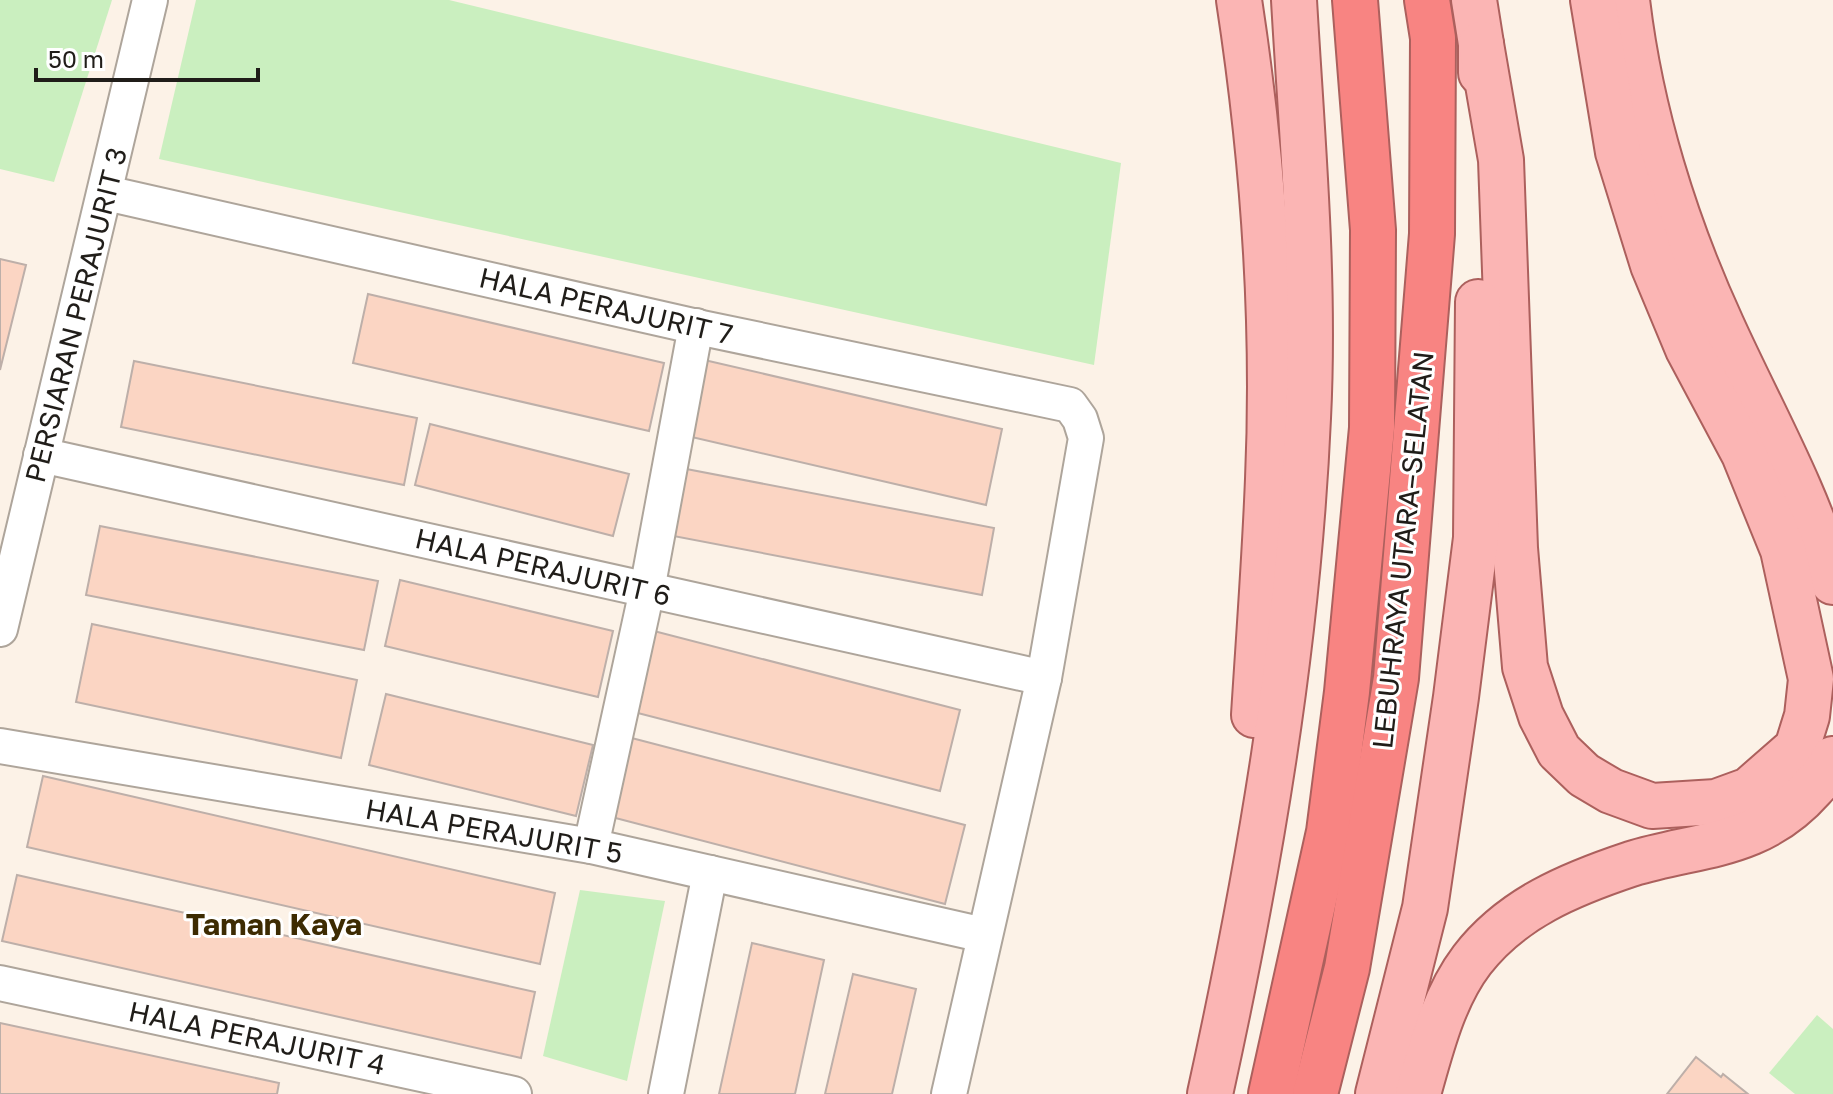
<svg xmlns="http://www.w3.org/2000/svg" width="1833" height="1094" font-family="'Golos Text',sans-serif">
  <rect width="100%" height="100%" fill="#fcf2e7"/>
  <g fill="#caefbf">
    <path d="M0,0H112L54,182L0,169Z"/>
    <path d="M196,0H449L1121,163L1094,365L159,159Z"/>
    <path d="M580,890L665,901L627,1081L543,1056Z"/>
    <path d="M1817,1015L1833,1029V1094H1795L1769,1073Z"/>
  </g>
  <g fill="#fbd5c3" stroke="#bdafa9" stroke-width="2">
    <path d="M0,259L26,265L0,370Z"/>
    <path d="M368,294L664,363L649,431L353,363Z"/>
    <path d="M700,359L1002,429L986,505L683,435Z"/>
    <path d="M134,361L417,418L404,485L121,427Z"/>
    <path d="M430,424L629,474L613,536L415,485Z"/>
    <path d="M676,467L994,528L982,595L663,534Z"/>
    <path d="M100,526L378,581L364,650L86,595Z"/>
    <path d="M400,580L613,631L598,697L385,646Z"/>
    <path d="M92,624L357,680L341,758L76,702Z"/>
    <path d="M650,630L960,710L940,791L630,711Z"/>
    <path d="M386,694L593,745L576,816L369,765Z"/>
    <path d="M624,736L965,825L945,904L604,815Z"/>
    <path d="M43,776L555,893L540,964L27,847Z"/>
    <path d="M17,875L535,992L521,1058L2,941Z"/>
    <path d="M752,943L824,960L795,1094H719Z"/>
    <path d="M853,974L916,989L892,1094H825Z"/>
    <path d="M0,1023L279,1083L277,1094H0Z"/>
    <path d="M1696,1057L1721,1077L1723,1074L1748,1094H1667Z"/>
  </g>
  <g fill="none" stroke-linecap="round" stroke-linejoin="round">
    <g stroke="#aea59b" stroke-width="38">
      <g id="minor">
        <path d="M106,193L702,328L1070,405L1080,419L1086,438L1044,678L949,1094"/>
        <path d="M41,455L1044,678"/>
        <path d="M0,629L150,0"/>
        <path d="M0,746L591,846L984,935"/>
        <path d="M591,846L647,590L696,326"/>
        <path d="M0,983L514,1094"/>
        <path d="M666,1094L710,873"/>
      </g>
    </g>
    <g stroke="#ac605d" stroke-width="48">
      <g id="primary">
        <path d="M1239,0C1263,157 1275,319 1268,479C1265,557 1259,636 1254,715"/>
        <path d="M1474,0L1481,44V73"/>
        <path d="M1627,0C1640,111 1675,224 1722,326C1761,412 1807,491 1833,582"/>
        <path d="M1481,44L1501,160L1515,548L1525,667L1541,716L1559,751L1584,775L1611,791L1652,806L1716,802L1749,790L1797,748L1807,716L1811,679L1783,550L1744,454L1688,349L1653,265L1618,152L1593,0"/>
        <path d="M1210,1094C1259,871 1298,646 1308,418C1315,279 1302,139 1294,0"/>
        <path d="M1378,1094L1425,908L1456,697L1476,538L1478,302"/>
        <path d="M1418,1094C1431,1048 1443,998 1472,960C1512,908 1571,884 1631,864C1700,843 1759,848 1812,788C1820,779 1829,771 1833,759"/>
      </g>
    </g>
    <g stroke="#ac605d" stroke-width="48">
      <g id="motorway">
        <path d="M1271,1094L1329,832L1347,692L1372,428L1373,230L1355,0"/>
        <path d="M1315,1094L1347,968L1396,678L1432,234L1433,38L1427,0"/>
      </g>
    </g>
    <use href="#minor" stroke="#fff" stroke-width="34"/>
    <use href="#primary" stroke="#fbb5b4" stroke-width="44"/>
    <use href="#motorway" stroke="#f88482" stroke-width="44"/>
  </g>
  <g text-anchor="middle" stroke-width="6" stroke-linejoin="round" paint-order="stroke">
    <g font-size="28" fill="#201d19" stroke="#fff">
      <text transform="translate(606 306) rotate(13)" y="10">HALA PERAJURIT 7</text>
      <text transform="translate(76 315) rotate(-76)" y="10">PERSIARAN PERAJURIT 3</text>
      <text transform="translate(1403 550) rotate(-84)" y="10">LEBUHRAYA UTARA–SELATAN</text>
      <text transform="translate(543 567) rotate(13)" y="10">HALA PERAJURIT 6</text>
      <text transform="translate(494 831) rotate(10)" y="10">HALA PERAJURIT 5</text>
      <text transform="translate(257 1038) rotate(12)" y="10">HALA PERAJURIT 4</text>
    </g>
    <g font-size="30" font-weight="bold" fill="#3d2b02" stroke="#fff">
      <text x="274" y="935">Taman Kaya</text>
    </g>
  </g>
  <path d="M36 68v12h222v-12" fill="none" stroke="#201d19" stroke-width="4"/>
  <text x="48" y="68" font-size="24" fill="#201d19" stroke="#ffffff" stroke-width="6" paint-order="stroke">50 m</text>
</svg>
